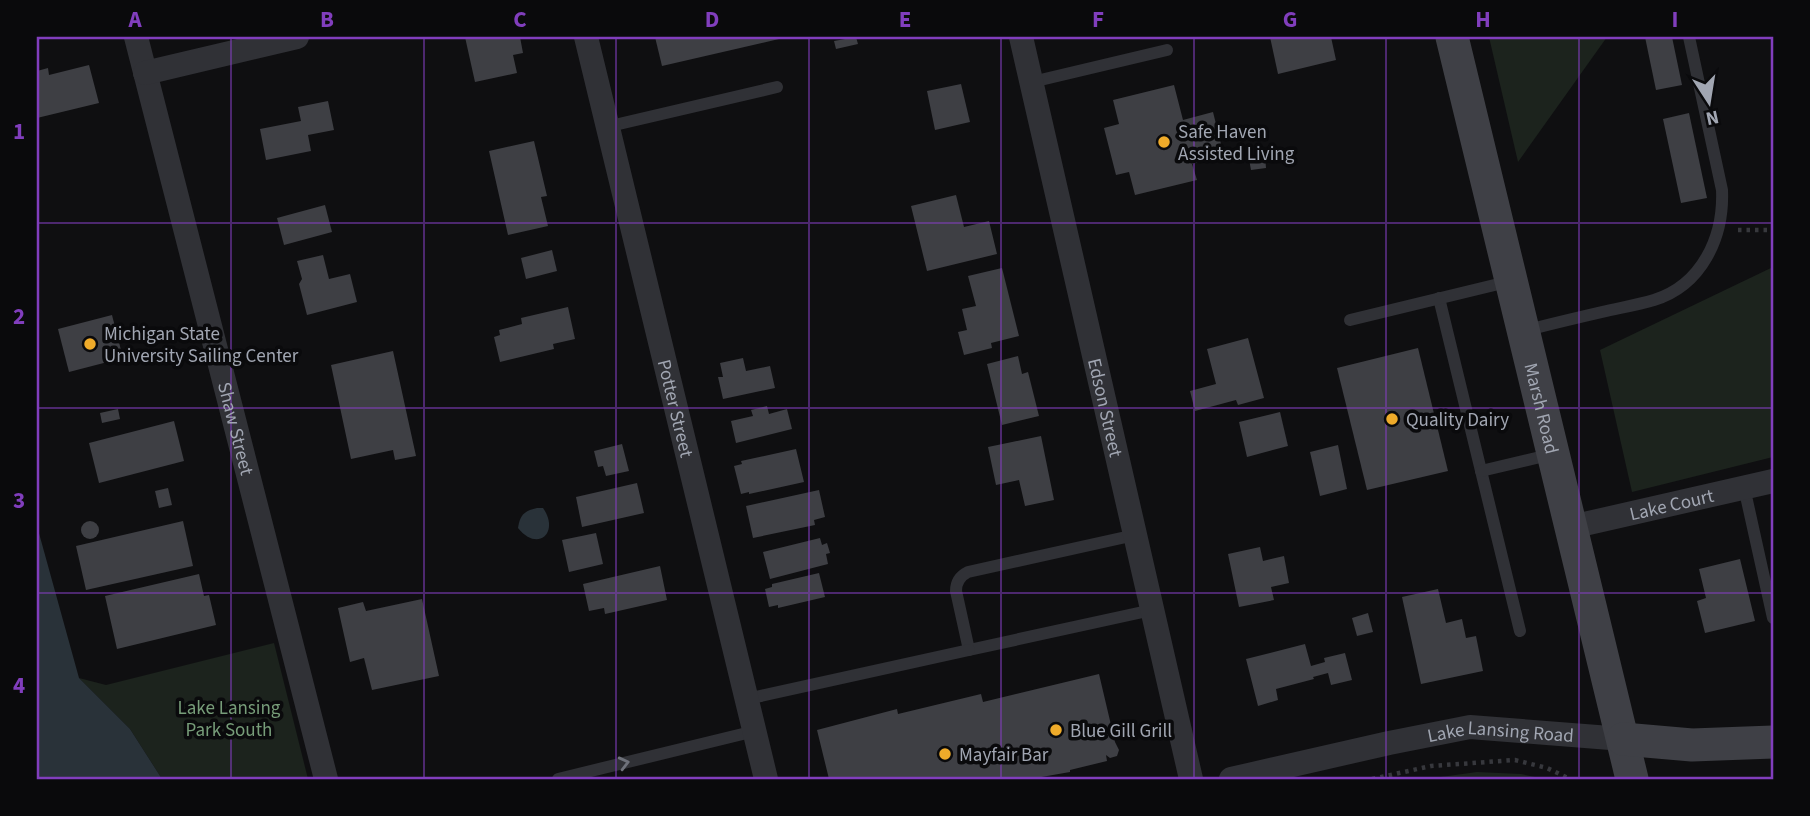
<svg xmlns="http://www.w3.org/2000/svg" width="1810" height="816" font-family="'Source Sans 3',sans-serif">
  <rect width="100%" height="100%" fill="#0f0f11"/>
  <g fill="#1c231d">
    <path d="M1489,37H1607L1518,162Z"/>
    <path d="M1773,267V457L1632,492L1600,350Z"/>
    <path d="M274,643L308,779H162L130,729L79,678L106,685Z"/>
    <path d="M1477,772L1521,774L1545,779H1426Z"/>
  </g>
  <g fill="#293239">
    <path d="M537,508H543C560,532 538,553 518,528C520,515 524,511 537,508Z"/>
    <path d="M37,526L79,678L130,729L162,779H37Z"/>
  </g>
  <g fill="#3e3f44">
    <path d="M465,37H520L523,53L513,55L517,73L475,82Z"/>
    <path d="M655,37H779V39L662,66Z"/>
    <path d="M856,37L858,44L836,49L834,41Z"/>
    <path d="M1270,37H1331L1336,60L1278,74Z"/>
    <path d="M1645,37H1672L1682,85L1656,90Z"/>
    <path d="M89,65L99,103L37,118V71L48,68L49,75Z"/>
    <path d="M961,84L970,122L935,130L927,91Z"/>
    <path d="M1174,85L1183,120L1213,112L1224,156L1192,164L1197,180L1135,195L1129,172L1116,175L1104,128L1119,124L1113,100Z"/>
    <path d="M328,101L334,130L308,135L311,151L266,160L260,129L301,121L298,107Z"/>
    <path d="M1689,113L1707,198L1681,203L1663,119Z"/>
    <path d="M534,141L547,196L541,197L548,226L508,235L489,151Z"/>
    <path d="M1265,156L1266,168L1251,170L1249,159Z"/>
    <path d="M956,195L964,227L989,221L997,254L927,271L911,206Z"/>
    <path d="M325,205L332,232L284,245L277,218Z"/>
    <path d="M552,250L557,271L526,279L521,258Z"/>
    <path d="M323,255L329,279L350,274L357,302L307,315L299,284L302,279L297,261Z"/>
    <path d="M1002,268L1019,336L991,343L992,348L964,355L958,332L967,330L962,309L976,306L968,276Z"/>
    <path d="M568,307L575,339L553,344L554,349L500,362L494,337L500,335L499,330L522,324L521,318Z"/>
    <path d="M112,315L123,358L69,372L58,329Z"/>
    <path d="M1248,338L1264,398L1238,405L1236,400L1195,411L1190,391L1216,384L1207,349Z"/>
    <path d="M1418,348L1448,471L1367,490L1337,368Z"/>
    <path d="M393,351L416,456L395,460L393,450L351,459L331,365Z"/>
    <path d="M1018,356L1022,374L1028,372L1039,416L1002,425L987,364Z"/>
    <path d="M743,358L746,371L770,366L775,388L723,399L718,377H723L720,363Z"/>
    <path d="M767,406L769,414L787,409L792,429L736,443L731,421L753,416L751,410Z"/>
    <path d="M118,409L120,419L102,423L100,413Z"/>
    <path d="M1280,412L1288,446L1247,457L1239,422Z"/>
    <path d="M174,421L184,461L99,483L89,443Z"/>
    <path d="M1041,436L1054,500L1025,506L1019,480L996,485L988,447Z"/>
    <path d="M622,444L629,471L606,476L603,466L598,467L594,451Z"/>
    <path d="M1338,445L1347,489L1320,496L1310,452Z"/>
    <path d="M796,449L804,482L749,494V492L741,494L734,466L742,464L741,461Z"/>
    <path d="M637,483L644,513L582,527L576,497Z"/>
    <path d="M168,488L172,505L159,508L155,491Z"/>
    <path d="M819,490L825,517L814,520L815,525L753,538L746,506Z"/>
    <path d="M183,521L193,566L86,590L76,546Z"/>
    <circle cx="90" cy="530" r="9"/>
    <path d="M596,533L603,564L569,572L562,540Z"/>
    <path d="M820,538L822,545L827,543L830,553L826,554L828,564L770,579L763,552Z"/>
    <path d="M1260,547L1263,561L1284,556L1289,583L1271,587L1274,600L1239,607L1228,554Z"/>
    <path d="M1740,559L1755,621L1705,633L1697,601L1706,598L1699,569Z"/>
    <path d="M660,566L667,600L605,614L604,608L589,611L583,584Z"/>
    <path d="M819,573L825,597L778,608V605L769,607L765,589L772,587V584Z"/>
    <path d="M199,574L204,596L209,595L216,625L117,649L105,596Z"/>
    <path d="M1438,589L1446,623L1462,619L1466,638L1476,636L1483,671L1421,684L1402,597Z"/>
    <path d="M422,599L439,676L372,690L364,658L350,662L338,608L363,602L366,611Z"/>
    <path d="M1368,613L1373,632L1357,636L1352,618Z"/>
    <path d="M1305,644L1311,666L1325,662L1324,658L1345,653L1352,680L1331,685L1328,673L1313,677L1314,679L1276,689L1278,700L1258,706L1246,659Z"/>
    <path d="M1099,674L1115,742L1119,750L1117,756L1110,758L1106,755L1107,761L1070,770V772L1030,779H829L817,730L897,709L898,714L981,694L983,702Z"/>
  </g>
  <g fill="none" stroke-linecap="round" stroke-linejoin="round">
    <g stroke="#37383d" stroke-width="4.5" stroke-dasharray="3.5 5" stroke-linecap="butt">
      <path d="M1738,230H1773"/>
      <path d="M1372,779L1431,766L1515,760L1547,768L1570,779"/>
    </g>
    <g stroke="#303136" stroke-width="12">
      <path d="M1032,82L1167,50"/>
      <path d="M606,127L777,87"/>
      <path d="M1439,298L1520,631"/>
      <path d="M1350,320L1511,281"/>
      <path d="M1524,331C1550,324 1576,318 1602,312C1619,308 1637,305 1654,300C1702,285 1724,237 1722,190L1689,37"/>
      <path d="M1481,471L1553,454"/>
      <path d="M1744,487L1773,618"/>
      <path d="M1135,535L968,572C960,576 956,582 956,591L969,650L1152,610"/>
      <path d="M747,699L969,650"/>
      <path d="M558,779L755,731"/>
    </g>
    <g stroke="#303136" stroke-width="24">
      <path id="s1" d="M136,37L326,779"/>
      <path id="s2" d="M586,37L766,779"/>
      <path id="s3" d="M1021,37L1191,779"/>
      <path d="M145,73L297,37"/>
      <path id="s4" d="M1571,527L1773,481"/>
      <path id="s5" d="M1231,779L1389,743L1470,727L1623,739"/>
    </g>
    <g stroke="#3f4046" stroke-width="33">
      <path id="s6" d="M1452,37L1632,779"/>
      <path d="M1623,739L1692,745L1773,742"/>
    </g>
  </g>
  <defs><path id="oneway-chevron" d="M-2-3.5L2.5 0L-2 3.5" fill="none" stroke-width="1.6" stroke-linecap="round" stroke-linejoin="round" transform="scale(1.75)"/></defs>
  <use stroke="#6e717a" href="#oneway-chevron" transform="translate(624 763) rotate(-14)"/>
  <path fill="none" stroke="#813ebd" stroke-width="2" stroke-opacity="0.55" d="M231,37V779M424,37V779M616,37V779M809,37V779M1001,37V779M1194,37V779M1386,37V779M1579,37V779M37,223H1773M37,408H1773M37,593H1773"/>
  <g fill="#efab2a" stroke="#0a0a0c" stroke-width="2.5">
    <circle cx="1164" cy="142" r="7"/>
    <circle cx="90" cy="344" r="7"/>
    <circle cx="1392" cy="419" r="7"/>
    <circle cx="1056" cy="730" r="7"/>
    <circle cx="945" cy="754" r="7"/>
  </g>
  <g text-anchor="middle" stroke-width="7" stroke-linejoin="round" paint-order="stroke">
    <g font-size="19" fill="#a1a6b2" stroke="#0a0a0c" text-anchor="start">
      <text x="1178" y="138">Safe Haven<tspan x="1178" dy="22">Assisted Living</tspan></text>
      <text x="104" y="340">Michigan State<tspan x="104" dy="22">University Sailing Center</tspan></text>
      <text x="1406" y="426">Quality Dairy</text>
      <text x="1070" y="737">Blue Gill Grill</text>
      <text x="959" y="761">Mayfair Bar</text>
    </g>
    <g font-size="19" fill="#a1a6b2" stroke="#0a0a0c">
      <text dy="7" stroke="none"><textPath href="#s2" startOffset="382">Potter Street</textPath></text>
      <text dy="7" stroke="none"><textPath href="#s3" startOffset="380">Edson Street</textPath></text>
      <text dy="7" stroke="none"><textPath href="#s6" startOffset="382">Marsh Road</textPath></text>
      <text dy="7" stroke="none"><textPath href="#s1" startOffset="404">Shaw Street</textPath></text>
      <text dy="7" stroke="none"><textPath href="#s4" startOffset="103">Lake Court</textPath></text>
      <text dy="7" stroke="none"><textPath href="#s5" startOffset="275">Lake Lansing Road</textPath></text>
    </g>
    <g font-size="19" fill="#779d79" stroke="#0a0a0c">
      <text x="229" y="714">Lake Lansing<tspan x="229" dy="22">Park South</tspan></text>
    </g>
  </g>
  <rect width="1810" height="816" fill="none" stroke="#0a0a0c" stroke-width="77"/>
  <g transform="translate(1709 102) rotate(168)" stroke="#0a0a0c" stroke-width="5" paint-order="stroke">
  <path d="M0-5L12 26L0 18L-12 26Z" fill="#a1a6b2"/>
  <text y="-10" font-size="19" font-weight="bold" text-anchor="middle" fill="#a1a6b2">N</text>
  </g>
  <rect x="38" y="38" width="1734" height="740" fill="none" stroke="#813ebd" stroke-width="2.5"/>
  <g font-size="23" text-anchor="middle" font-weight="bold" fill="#813ebd">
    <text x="135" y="27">A</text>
    <text x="327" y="27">B</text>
    <text x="520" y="27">C</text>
    <text x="712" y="27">D</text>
    <text x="905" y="27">E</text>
    <text x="1098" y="27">F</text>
    <text x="1290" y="27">G</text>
    <text x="1483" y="27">H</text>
    <text x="1675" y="27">I</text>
    <text x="19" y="139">1</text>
    <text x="19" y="324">2</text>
    <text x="19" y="508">3</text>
    <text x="19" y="693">4</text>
  </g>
</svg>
